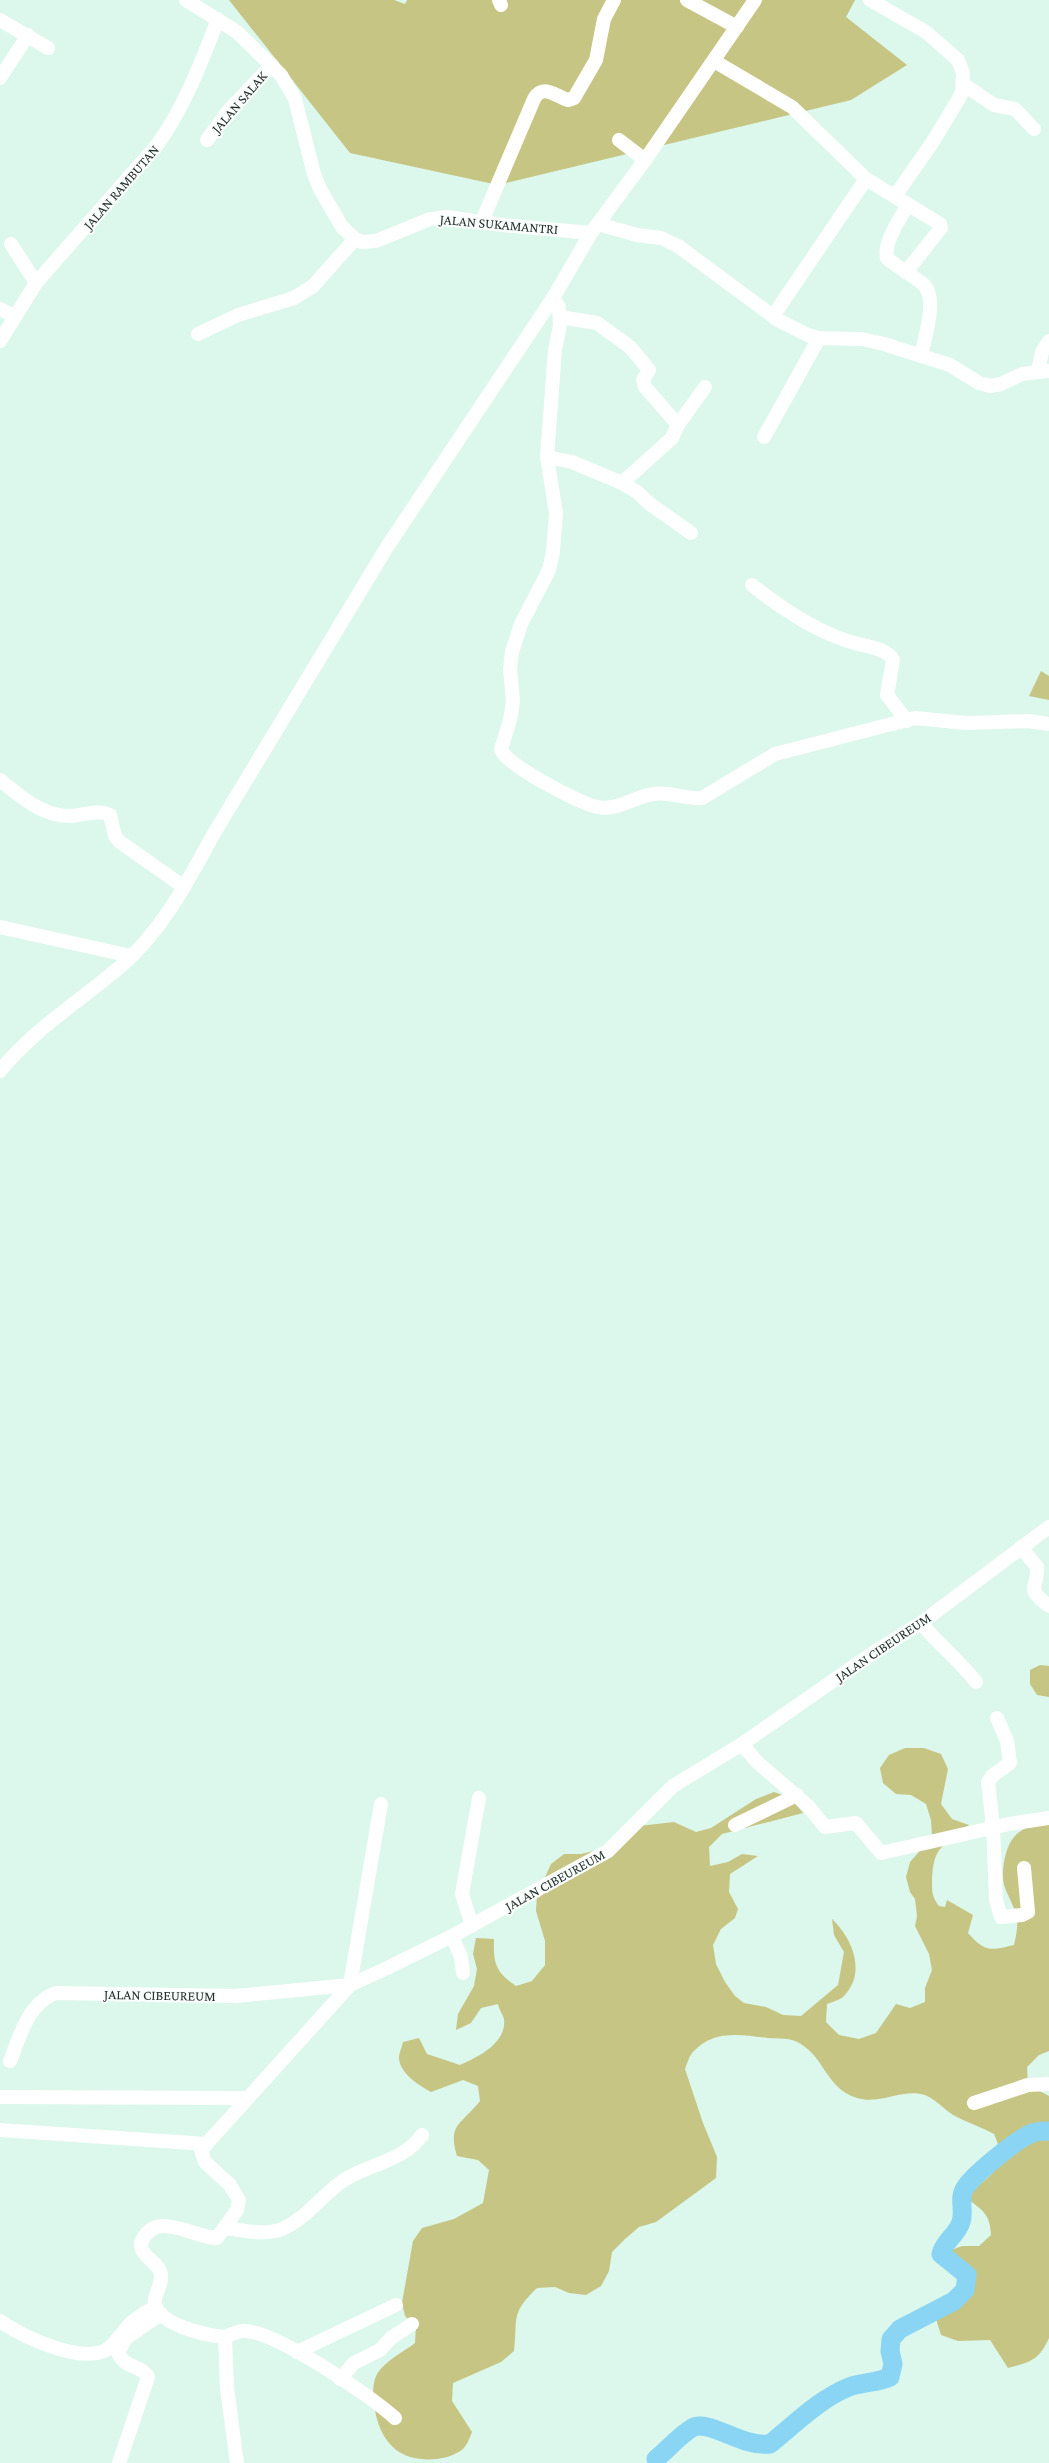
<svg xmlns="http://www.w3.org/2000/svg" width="1049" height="2463" font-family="'Crimson Pro',serif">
  <rect width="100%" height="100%" fill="#dcf7eb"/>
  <g fill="#c6c584">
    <path d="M229,0H394L405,4L407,0H855L846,17L907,65L851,100L498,185L350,153Z"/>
    <path d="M1041,671L1049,676V700L1029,696Z"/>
    <path d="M1040,1665L1049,1666V1697L1037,1695L1030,1684V1670Z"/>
    <path d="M905,1748H924L941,1754L948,1769L941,1804L952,1819L969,1825C944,1846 933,1845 932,1881C932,1892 932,1897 939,1906L945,1907L947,1900L973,1915L968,1933C985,1952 990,1951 1014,1945C1022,1913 1014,1912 1004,1885C1002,1876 1003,1866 1005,1857C1012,1830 1024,1828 1049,1820V2051L1039,2055L1027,2067L1028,2085L1049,2096V2338C1039,2360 1031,2362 1008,2368L990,2340L958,2341L941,2335L936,2319C962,2301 971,2305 974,2270L959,2263L946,2252L962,2246H979L991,2235C990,2214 983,2210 966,2198C986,2174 1011,2172 994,2134C981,2127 966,2122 953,2115C944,2109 935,2099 925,2095C903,2088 880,2105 857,2098C826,2088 826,2060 801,2044C790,2037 780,2039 768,2038C742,2035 713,2029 693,2052C689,2056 687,2064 685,2069L703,2123L717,2157L716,2178L656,2222L639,2227L625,2239L612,2252L609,2271L601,2286L586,2295L569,2293L555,2287L537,2288C510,2314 518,2317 514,2351L501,2362L453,2383L452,2401L472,2432C470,2437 467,2445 463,2449C445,2463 412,2463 395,2449C382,2438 376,2421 374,2404C373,2394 372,2384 377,2374C386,2360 402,2353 415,2343L416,2327L405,2316L402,2303L413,2241L422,2228L454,2219L483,2203L489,2170L478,2160L457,2156C447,2124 462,2124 480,2101L478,2086L463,2080L431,2092C419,2085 400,2074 399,2058C399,2053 402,2047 403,2042L419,2038L427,2054L460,2065C478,2057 507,2043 504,2019C503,2015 499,2009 498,2004L481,2008L471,2023L456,2030L458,2014L474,1986L477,1969L473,1954L476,1938L494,1939C493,1964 496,1972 516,1986L532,1981L545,1965V1941L536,1911L537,1895L551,1864L564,1854H581L597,1850L639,1826L674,1822L696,1832L711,1828L756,1799L774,1792L791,1798L803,1813L722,1834L709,1847L710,1866L728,1862L742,1854L758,1856L730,1874L729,1892L738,1909L735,1918L721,1929L713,1945L716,1964L725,1982L735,1996L744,2003L766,2007L783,2015L801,2016L838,1985L844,1952L834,1935L832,1919C852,1938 867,1972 844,1996C840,2000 832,2002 827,2004L826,2022L839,2035L859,2039L876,2033L896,2004L910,2008L925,2002V1988L932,1970L929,1954L915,1926L917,1916L915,1899L910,1892L906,1877L910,1862L932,1837L931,1820L926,1804L911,1795L896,1794L883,1783L880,1768L889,1755Z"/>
  </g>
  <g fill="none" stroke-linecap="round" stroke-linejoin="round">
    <path stroke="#8ad5f4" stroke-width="19" d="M656,2459C668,2449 679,2436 692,2428C708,2418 742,2448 770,2444C795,2424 819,2399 849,2387C862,2382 877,2383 890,2377L893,2364L890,2351L891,2339L900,2329L954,2301L965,2290L967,2275L941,2254C944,2241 957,2235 961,2222C965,2210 958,2199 965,2188C973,2175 1016,2140 1030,2134C1036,2131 1042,2131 1049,2131"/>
    <g stroke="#fff" stroke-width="14">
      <path d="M186,0L237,32L281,75L295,99L314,174L320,189L342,227L355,239L362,242L376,241L430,219L447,217L502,225L591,233"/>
      <path d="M499,0L501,5"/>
      <path d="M687,0L737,27"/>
      <path d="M870,0L926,32L958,60L963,73L962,92L958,100L932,143L895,196"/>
      <path d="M0,20L48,48"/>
      <path d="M714,61L792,107L866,179L940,224L941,228L906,272"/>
      <path d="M0,78L28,35"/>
      <path d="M963,84L994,105L1015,109L1034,129"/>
      <path d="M207,140L229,110L272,65"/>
      <path d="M619,140L645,160"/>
      <path d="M908,204C901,218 883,242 887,258C898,268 913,275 924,285C938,299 924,339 921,356"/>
      <path d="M482,221L534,99C543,83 555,96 568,100L574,98L596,60L604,19L614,0"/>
      <path d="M598,224L637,235L661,238L678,246L778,320L808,335L819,338L862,339L884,344L950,365L979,383L990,386L1001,384L1022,374L1049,371"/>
      <path d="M11,244L36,283"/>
      <path d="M553,298L559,307L560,325L555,350L547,457L556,513L553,552L549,570L521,624L512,652L510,669L513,701L510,720L501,749C502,763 582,805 598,807C616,811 635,797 653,794C671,791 686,800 702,798L775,754L915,718L966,723L1028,721L1049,724"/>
      <path d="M0,309L14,316"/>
      <path d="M773,316L866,179"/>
      <path d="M560,317L597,323L630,347L649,370L643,380L645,387L678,425L705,387"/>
      <path d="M198,334L238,315L294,298L313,286L355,239"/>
      <path d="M0,341L36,283L157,145C185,106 201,63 218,19"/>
      <path d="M1038,371L1042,352L1049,341"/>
      <path d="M764,437L819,338"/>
      <path d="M547,457L572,462L622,483L637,492L650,504L691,533"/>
      <path d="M622,483L672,438L678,425"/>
      <path d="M752,585C781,608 813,630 848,641C861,646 887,647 893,660L887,695L907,721"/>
      <path d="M0,780C21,797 43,817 72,816C85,815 96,809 110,815L115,836L120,842L184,887"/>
      <path d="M0,927L131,956"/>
      <path d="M0,1071C34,1029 80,1001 121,966C162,931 188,881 213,835L387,547L553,298L591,233L645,160L755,0"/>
      <path d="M1021,1547L1037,1567C1038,1590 1024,1587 1049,1606"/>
      <path d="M921,1623C938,1644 959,1660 976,1682"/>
      <path d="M997,1718L1007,1741L1010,1763L992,1776L988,1782L993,1827L996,1900L1001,1917L1022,1915L1028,1912L1024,1868"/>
      <path d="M742,1744L756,1761L808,1806L825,1827L856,1823L881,1853L1009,1824L1049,1818"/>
      <path d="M735,1825L797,1795"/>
      <path d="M472,1926L462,1894L479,1798"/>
      <path d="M452,1936L461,1957L463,1973"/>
      <path d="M10,2061C20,2036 28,2003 56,1993L236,1996L350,1985L385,1969L452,1936L608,1851L673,1786L742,1744L873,1653L921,1623L1049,1527"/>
      <path d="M0,2097L248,2098"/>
      <path d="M974,2103L1028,2085L1049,2084"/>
      <path d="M0,2130L207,2144"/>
      <path d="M225,2228C243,2230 264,2236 282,2229C306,2219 323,2194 344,2180C371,2163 404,2161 422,2135"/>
      <path d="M0,2321C22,2336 79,2364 106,2350C115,2345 122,2332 130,2324C137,2317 147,2312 155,2307"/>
      <path d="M225,2337C230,2335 237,2331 243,2331C273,2329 371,2396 395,2418"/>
      <path d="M297,2352L396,2305"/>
      <path d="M340,2379L354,2363L380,2350L391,2338L412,2324"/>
      <path d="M119,2463L148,2377C142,2365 125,2369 118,2353L126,2338L161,2314"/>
      <path d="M237,2463L227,2388L225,2337C207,2336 153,2324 155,2300C156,2290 164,2282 160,2271C155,2260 140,2256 141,2243C155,2208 193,2238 217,2238L237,2210L239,2200L230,2185L205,2162L201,2150L350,1985L381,1804"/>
    </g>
  </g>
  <g text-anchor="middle" stroke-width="4.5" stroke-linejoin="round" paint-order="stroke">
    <g font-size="14" fill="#242e2a" stroke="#f9fefc">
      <text transform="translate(239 102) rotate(-49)" y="5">JALAN SALAK</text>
      <text transform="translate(121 187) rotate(-49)" y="5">JALAN RAMBUTAN</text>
      <text transform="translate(499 224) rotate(5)" y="5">JALAN SUKAMANTRI</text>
      <text transform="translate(883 1647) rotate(-34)" y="5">JALAN CIBEUREUM</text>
      <text transform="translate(555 1880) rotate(-29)" y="5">JALAN CIBEUREUM</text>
      <text transform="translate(160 1995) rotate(1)" y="5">JALAN CIBEUREUM</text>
    </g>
  </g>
</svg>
